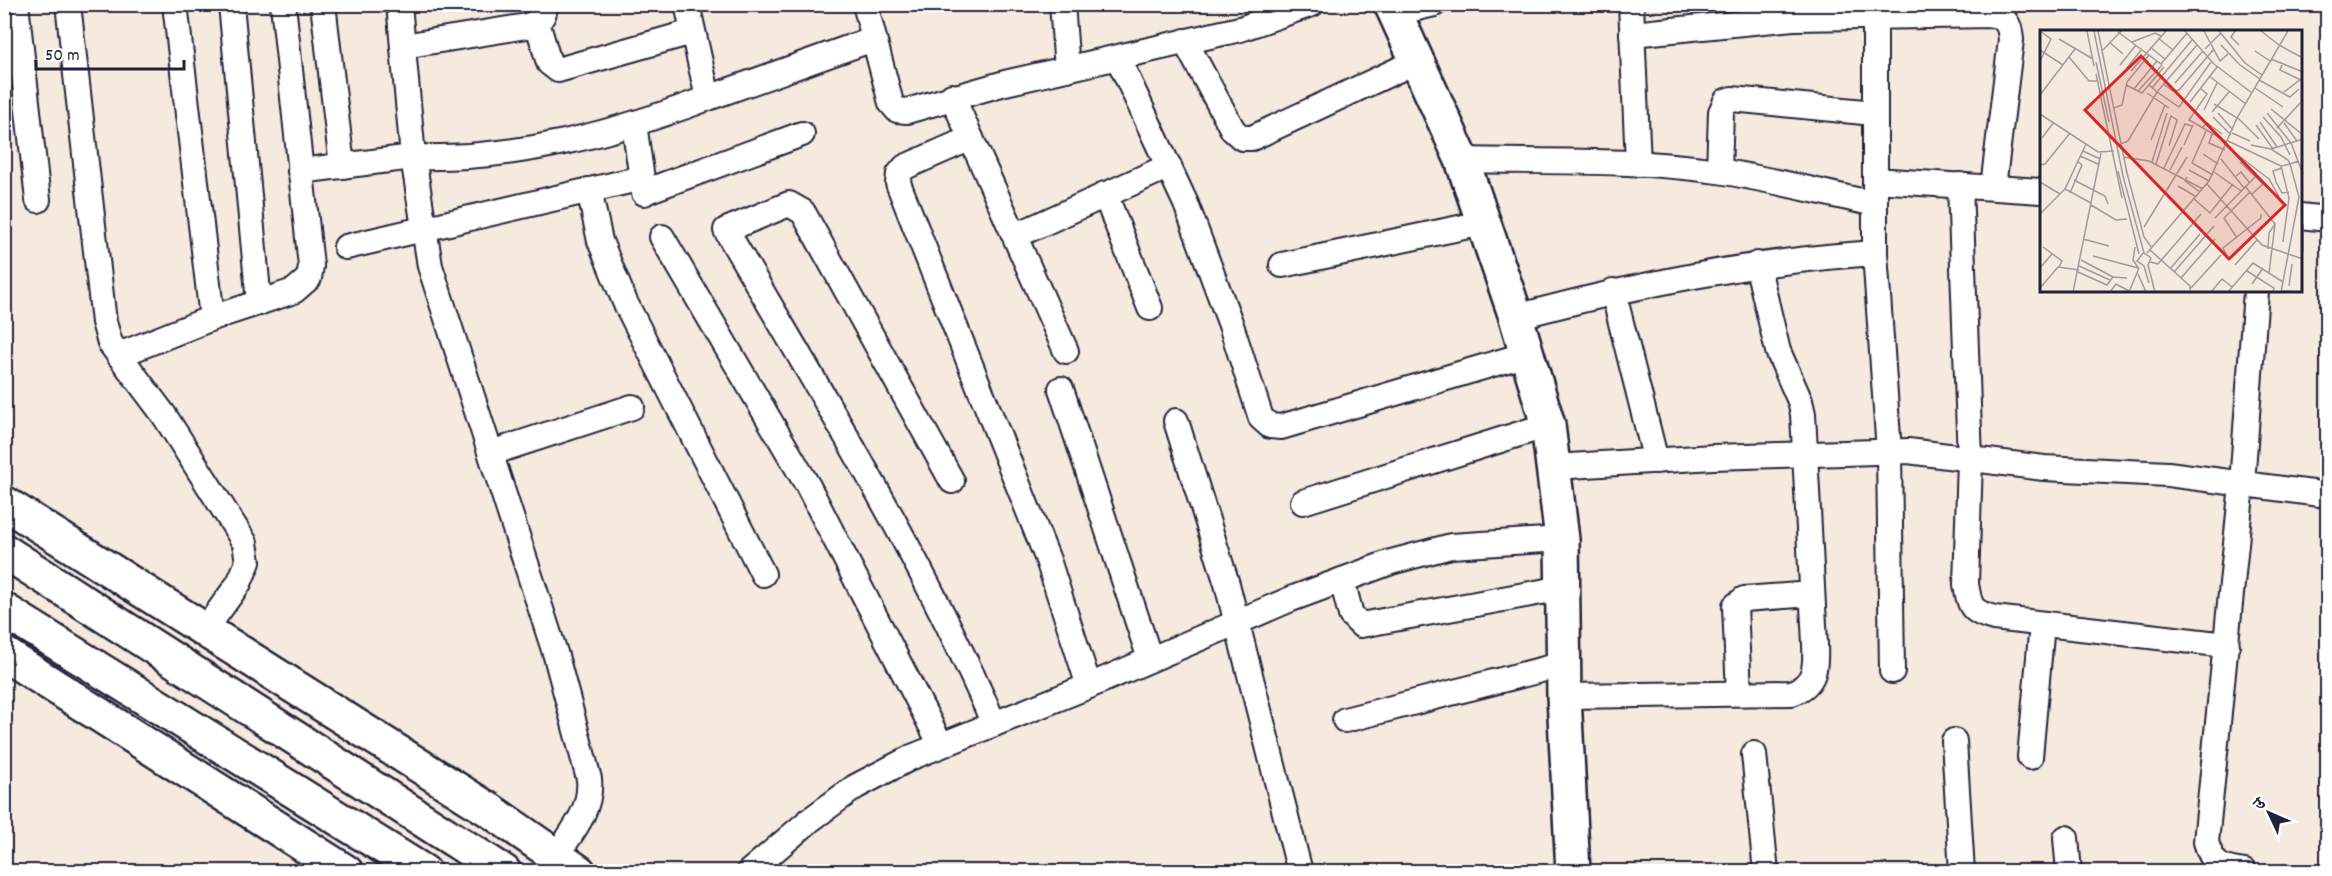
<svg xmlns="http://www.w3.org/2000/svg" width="2332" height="876" font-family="Dekko,'Playpen Sans Deva',sans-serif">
  <rect width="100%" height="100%" fill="#f5eadd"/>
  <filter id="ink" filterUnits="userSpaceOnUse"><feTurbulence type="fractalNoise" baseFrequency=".0167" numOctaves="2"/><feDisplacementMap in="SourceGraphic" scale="12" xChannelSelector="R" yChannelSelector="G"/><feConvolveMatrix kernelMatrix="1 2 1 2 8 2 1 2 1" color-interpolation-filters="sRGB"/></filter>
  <g filter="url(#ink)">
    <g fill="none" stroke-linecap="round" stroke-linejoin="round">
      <g stroke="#22223b" stroke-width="28">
        <g id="street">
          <path d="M16,4L38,200"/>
          <path d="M68,4L104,322L110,343L164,415L245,543L248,562L239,583L205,630"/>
          <path d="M175,4L212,318"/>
          <path d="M231,4L259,303"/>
          <path d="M323,4L342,166"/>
          <path d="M865,4L891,103L897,110L907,111L1005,83L1240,29L1312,4"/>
          <path d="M1062,4L1067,69"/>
          <path d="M1631,4L1638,164"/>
          <path d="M1395,13L1434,4"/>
          <path d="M1875,17V253L1889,452L1892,671"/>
          <path d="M537,22L549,63L558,70L692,32"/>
          <path d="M1632,34L1793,18L1996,15C2008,20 2010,27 2011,40L1993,187"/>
          <path d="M1185,41L1233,130L1242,138H1252L1419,60"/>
          <path d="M403,46L527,26C539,22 545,18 545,4"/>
          <path d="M1118,58L1186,204L1231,325L1261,418L1270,426L1281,427L1527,354"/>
          <path d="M952,96L1066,351"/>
          <path d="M708,98L873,39"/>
          <path d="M634,124L644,193"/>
          <path d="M971,138L905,167L899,174L898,183L1048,560L1089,686"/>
          <path d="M1462,160C1547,162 1633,159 1718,171C1771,179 1823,193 1875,204"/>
          <path d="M300,171L413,157L399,4"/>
          <path d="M1719,171L1721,112L1726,101L1732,99L1874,113"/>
          <path d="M1875,180L2041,191"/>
          <path d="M1960,185L1970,460L1966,584C1970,608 1971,611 1994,618L2227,645"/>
          <path d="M589,190L600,241L625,302L763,574"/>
          <path d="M644,192L802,134"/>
          <path d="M1105,194L1150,308"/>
          <path d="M2300,216L2328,219"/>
          <path d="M1015,236L1169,166"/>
          <path d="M662,237L808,486L941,745"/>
          <path d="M346,247L642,178"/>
          <path d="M1282,265L1483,223"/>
          <path d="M1613,291L1656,461"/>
          <path d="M1516,317C1635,285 1752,261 1875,253"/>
          <path d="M119,355L212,318L294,291L309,278L311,266L283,4"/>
          <path d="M1061,389L1150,659"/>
          <path d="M1176,421L1227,584L1300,872"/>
          <path d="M491,453L632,407"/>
          <path d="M1554,467L1713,457L1908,451L2044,468L2168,474L2328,495"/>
          <path d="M952,481L803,212L789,204L726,230C820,392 920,553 994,724"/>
          <path d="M1303,502L1548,425"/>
          <path d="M1342,580L1351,615L1361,625L1563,588"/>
          <path d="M1739,693L1735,606L1744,599L1812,594"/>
          <path d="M1564,696L1792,693C1816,684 1816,667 1815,644L1803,414L1800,401L1778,351L1757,264"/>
          <path d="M1345,720L1564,664"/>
          <path d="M1954,741L1962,872"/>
          <path d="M1754,754L1766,872"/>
          <path d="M2030,757L2042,624"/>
          <path d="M2066,838L2069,872"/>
          <path d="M556,856C572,832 592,810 589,779L556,656L430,266L413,157C516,160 613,134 708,98L687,4"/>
          <path d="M749,872L810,820L855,787L912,757L1089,686L1291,599L1391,562L1451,546L1562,539"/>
          <path d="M2244,872C2221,869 2213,866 2206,842L2242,484L2256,291"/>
        </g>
      </g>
      <g stroke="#22223b" stroke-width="38">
        <g id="secondary">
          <path d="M1391,4L1462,160L1516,317L1548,425L1562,539L1564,696L1573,872"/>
          <path d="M4,503L491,811L579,872"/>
          <path d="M4,551L504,872"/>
          <path d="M4,610L424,872"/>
          <path d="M4,654L346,872"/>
        </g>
      </g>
      <use href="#street" stroke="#fff" stroke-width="24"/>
      <use href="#secondary" stroke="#fff" stroke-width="33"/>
    </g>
  </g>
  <g transform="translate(2040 30)">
    <rect width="262" height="262" fill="#f5eadd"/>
    <path fill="none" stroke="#a19a9c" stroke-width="1.5" d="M0,1L11,9L0,31M47,1L54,36M54,1L83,146L104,223L111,228L108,235L115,262M58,1L87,143L104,207L112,218M145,1L174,34L212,63M164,1L180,31L188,24M179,1L205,33L222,45M195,1L191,7L199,15M221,1L239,15M78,2L121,34L147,3M118,8L133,20M19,9L53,29M69,12L83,24M92,12L115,3L121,6M181,15L200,35L220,49M239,15L263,28M110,17L125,29M165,19L181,3M0,20L23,35M63,20L81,1M215,21L230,31M29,27L49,51H57M231,29L263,42M56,32L69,92M80,35L96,15M242,35L240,40L261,50M86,39L102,19M91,41L126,1M56,44L82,168M169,46L206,74M219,50L250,67L259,59M135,53L162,22M123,54L133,61L139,60L174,19M86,55L102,63L124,37M109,55L117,62L157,15M112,58L152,10M160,58L167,64L149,90L187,112M215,58L243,77M94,59L117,31M98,61L122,35M244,62L261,49M107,63L129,78M0,65L35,19M150,72L177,37M174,74L199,89L219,109M74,78L82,75L87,52L109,25M231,79L263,105M164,80L177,53M172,82L189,62M178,83L193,100M227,83L251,113L263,144M0,84L58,122L74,121M173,87L191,105M223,87L241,107L250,125M220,92L237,117M244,93L257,111M216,95L233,119M162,98L167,93L182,104M237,98L263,70M166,101L152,133L173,145M192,103L210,111M172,104L169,113L185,120M2,108L14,92M111,110L125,75M188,111L241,136M46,114L25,159L51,173M81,114L88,111L117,62L139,77L171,32M144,115L153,95M211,115L231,119L248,130L250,134L241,136L249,168L243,212M186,116L229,149L242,172M231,119L263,109M43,121L60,129M163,124L178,134M40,126L58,134M83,127L109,131L163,159M181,129L204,158M112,132L127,83M200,132L223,154L212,164M116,134L131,86L137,90L129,116M0,135L5,134L30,103M124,138L145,94L152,96M242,138L233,141L236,152L242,163L249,162M130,140L142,117M149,140L169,151M78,141L99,224M174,142L201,161M196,146L201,142L209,152M147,147L145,151L160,162M34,150L65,166L68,174M0,152L20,164M167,154L222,215L263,229M138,156L155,166M205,156L235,194L229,243M30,163L42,135L37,131M153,168L170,183L193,154M51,175L76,190L87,189M0,184L25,159M175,188L216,146M263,194V222M104,197L147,127M197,208L184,188L210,162M43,209L69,216M3,217L22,231L19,237M95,217L93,230L99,239M228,219L229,203L235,194M110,220L150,256V262M103,223L97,231L104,236L109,253M107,223L169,151L197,88L248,1M53,226L98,238M188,228L183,218L221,188V184M41,230L73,247M110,232L118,234L161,184M195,235L217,210M39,236L70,250M0,238L12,224M130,239L160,204M207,241L234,258L233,262M38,242L67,255L73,247L87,248M134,242L174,196M98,244L106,262M141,248L175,209M212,254L223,238M249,256L252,234M0,258L18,237L39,240M151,258L181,225M242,261L260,262M33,262L61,123M70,262L76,254L89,261M89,262L99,238M171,262L182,249L192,257M188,262L213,233L243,252M241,262L259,167L250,134L258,131"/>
    <path fill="#d62828" fill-opacity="0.15" stroke="#d62828" stroke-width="3" d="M101,26L245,175L189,229L45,80Z"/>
    <rect width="262" height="262" fill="none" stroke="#22223b" stroke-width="3"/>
  </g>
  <rect width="2332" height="876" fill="none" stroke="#fff" stroke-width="24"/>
  <rect x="12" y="12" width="2308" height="852" fill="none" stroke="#22223b" stroke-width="2" filter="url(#ink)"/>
  <g transform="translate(2269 813) rotate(314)" stroke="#ffffff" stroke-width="4.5" paint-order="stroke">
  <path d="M0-4.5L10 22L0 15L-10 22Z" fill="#22223b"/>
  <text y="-9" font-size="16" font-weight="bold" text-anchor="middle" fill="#22223b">उ</text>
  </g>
  <path d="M36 60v9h148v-9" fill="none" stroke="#22223b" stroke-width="3"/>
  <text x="45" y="60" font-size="18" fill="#22223b" stroke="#ffffff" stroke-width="4.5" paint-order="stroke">50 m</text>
</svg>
